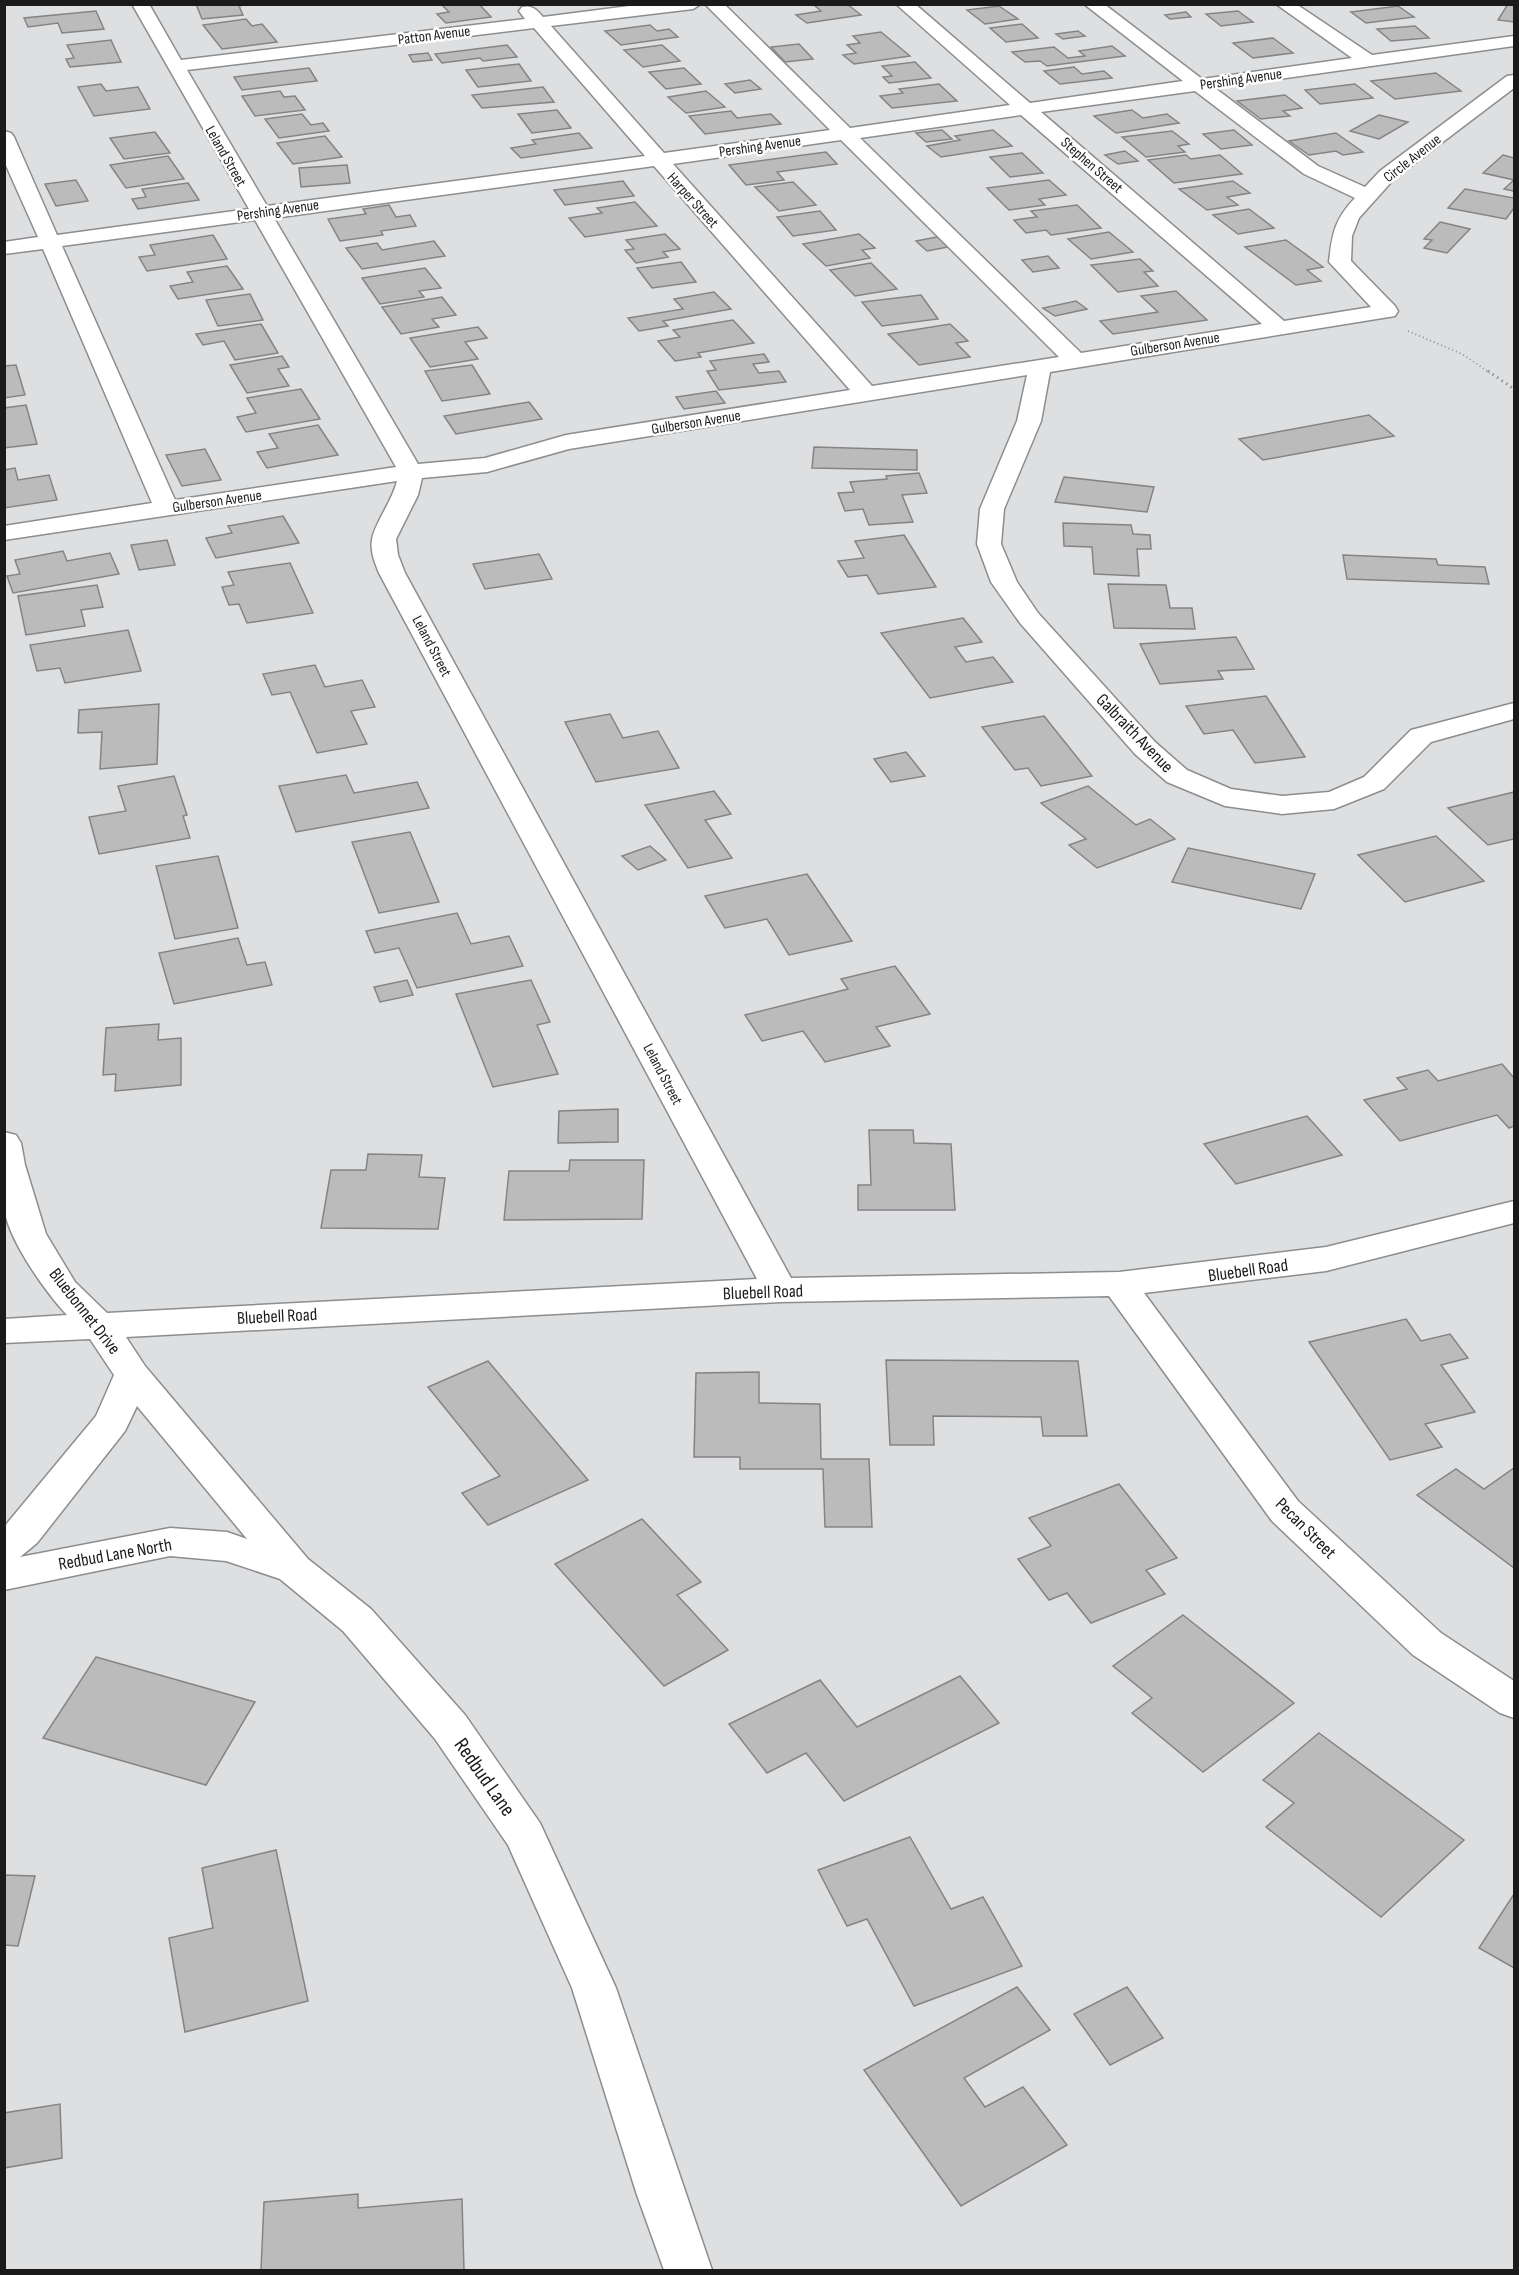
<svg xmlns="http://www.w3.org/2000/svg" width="1519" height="2275" font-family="'Sofia Sans Condensed',sans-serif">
  <rect width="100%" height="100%" fill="#dedfe1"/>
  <g fill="#bcbbbc" stroke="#858485" stroke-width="1.5">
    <path d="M196,4H250L239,6L243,15L202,19Z"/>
    <path d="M479,4L491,17L446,23L437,14L449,12L442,5Z"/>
    <path d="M847,4L861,15L807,23L796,15L821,11L814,5Z"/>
    <path d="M1508,4H1514V22L1498,20Z"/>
    <path d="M999,6L1018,19L985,24L967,10Z"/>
    <path d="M1398,6L1414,17L1366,23L1351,12Z"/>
    <path d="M96,11L104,29L62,33L58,23L28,27L24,18Z"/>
    <path d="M1238,11L1253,22L1221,26L1206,14Z"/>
    <path d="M1186,12L1191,17L1170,19L1165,15Z"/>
    <path d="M246,19L252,26L262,24L277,42L222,49L203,25Z"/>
    <path d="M1022,24L1038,38L1006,42L990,28Z"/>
    <path d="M650,25L657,31L669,29L678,37L621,45L605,31Z"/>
    <path d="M1415,26L1429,38L1391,41L1377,29Z"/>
    <path d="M1078,31L1085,36L1063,39L1056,34Z"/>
    <path d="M881,32L910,56L854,64L843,55L856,53L847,45L860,43L853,36Z"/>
    <path d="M1273,38L1293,53L1253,58L1233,43Z"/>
    <path d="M111,40L121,62L70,67L66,59L74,58L67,45Z"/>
    <path d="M799,44L813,59L785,62L771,47Z"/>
    <path d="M507,45L517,57L483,61L480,58L442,63L435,54Z"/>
    <path d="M662,45L680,61L643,67L624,50Z"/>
    <path d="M1112,46L1125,56L1047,66L1040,61L1025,62L1012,52L1054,47L1068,58L1085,56L1079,51Z"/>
    <path d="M428,53L432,60L413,62L409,55Z"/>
    <path d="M915,62L931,78L889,83L883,77L892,76L882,66Z"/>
    <path d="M519,64L531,81L478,87L466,70Z"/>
    <path d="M1074,67L1082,74L1104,71L1112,78L1060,84L1044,71Z"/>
    <path d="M309,68L317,81L242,90L234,77Z"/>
    <path d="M684,68L701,84L666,89L649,72Z"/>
    <path d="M1436,73L1461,91L1395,99L1371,81Z"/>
    <path d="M750,80L761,89L735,93L725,84Z"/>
    <path d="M101,84L106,91L138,87L150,109L94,116L78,87Z"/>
    <path d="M939,84L957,101L892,108L880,96L903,93L899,89Z"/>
    <path d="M1355,84L1373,98L1320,104L1305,90Z"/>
    <path d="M543,87L554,102L482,108L472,95Z"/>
    <path d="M280,91L284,97L295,96L305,110L255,116L242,96Z"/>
    <path d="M706,91L725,107L686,113L668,97Z"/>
    <path d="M1285,95L1302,108L1283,111L1290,116L1261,119L1237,101Z"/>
    <path d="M557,110L571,128L532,133L518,114Z"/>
    <path d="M1132,110L1143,118L1167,114L1179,123L1116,133L1094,116Z"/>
    <path d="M731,111L737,118L771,114L781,124L705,134L689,116Z"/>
    <path d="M302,114L311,125L323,123L329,131L279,138L265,119Z"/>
    <path d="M1379,115L1408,122L1379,139L1350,131Z"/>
    <path d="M942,130L952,139L926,142L916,133Z"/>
    <path d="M993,130L1012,146L941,157L927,146L960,140L955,136Z"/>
    <path d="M1234,130L1252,145L1221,149L1203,134Z"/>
    <path d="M1172,131L1189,144L1178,146L1185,152L1146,157L1122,137Z"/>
    <path d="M155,132L170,153L124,159L110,138Z"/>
    <path d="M579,133L592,148L521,158L511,148L536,144L532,140Z"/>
    <path d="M1336,133L1363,152L1343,155L1336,151L1309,155L1289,141Z"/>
    <path d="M325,136L342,157L293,164L277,143Z"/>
    <path d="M1125,151L1138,161L1118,164L1105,155Z"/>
    <path d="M826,152L837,164L777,172L784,180L746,185L729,165Z"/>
    <path d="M1022,153L1043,173L1010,177L990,157Z"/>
    <path d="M1186,155L1191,159L1220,155L1242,174L1174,183L1148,160Z"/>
    <path d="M1503,155L1514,158V191L1504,189L1514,180L1483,173Z"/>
    <path d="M168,156L184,179L126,188L110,165Z"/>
    <path d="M347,165L350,183L301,187L299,168Z"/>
    <path d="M76,180L88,201L56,206L45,184Z"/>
    <path d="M1049,180L1066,195L1039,199L1045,205L1009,210L987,188Z"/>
    <path d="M623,181L634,196L565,205L554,190Z"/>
    <path d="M1233,181L1250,193L1227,197L1238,205L1207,210L1179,189Z"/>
    <path d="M793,182L816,205L779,211L755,187Z"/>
    <path d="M188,183L199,200L138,209L132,199L146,197L142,189Z"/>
    <path d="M1465,189L1514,198V208L1506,219L1448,208Z"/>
    <path d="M635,202L657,226L585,237L569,218L602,213L597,208Z"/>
    <path d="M389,205L396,217L410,215L416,226L381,231L383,235L340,241L328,219L366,214L363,209Z"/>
    <path d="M1077,205L1101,228L1051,235L1046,230L1026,233L1014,220L1037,217L1031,211Z"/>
    <path d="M1249,209L1274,228L1238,234L1213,215Z"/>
    <path d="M820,211L836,230L793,236L777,217Z"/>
    <path d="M1440,222L1470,229L1447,253L1424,248L1432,240L1424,239Z"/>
    <path d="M1109,232L1133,252L1091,259L1068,239Z"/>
    <path d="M665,234L680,249L663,252L668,257L636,263L625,250L634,249L626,240Z"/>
    <path d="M859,234L875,248L862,250L870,258L826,266L803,244Z"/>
    <path d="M213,235L227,259L147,271L139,257L155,255L150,245Z"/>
    <path d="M942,236L953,246L927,251L916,241Z"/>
    <path d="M1286,240L1323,267L1307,270L1321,281L1296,285L1245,247Z"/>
    <path d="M434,241L445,256L362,269L346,248L377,243L382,250Z"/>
    <path d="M1048,256L1059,268L1033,272L1022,260Z"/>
    <path d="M1140,259L1153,271L1144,272L1158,286L1118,292L1091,265Z"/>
    <path d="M681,262L696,282L652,288L637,268Z"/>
    <path d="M871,263L897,289L855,296L830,270Z"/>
    <path d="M227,266L243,289L178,299L170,286L193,282L187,272Z"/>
    <path d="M425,268L441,288L419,291L424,297L380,304L362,278Z"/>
    <path d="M1176,291L1207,320L1113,334L1100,321L1158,312L1141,296Z"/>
    <path d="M714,292L731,309L663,321L668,326L639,331L628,318L683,309L674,299Z"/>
    <path d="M250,294L263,320L218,326L206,300Z"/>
    <path d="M921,295L938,319L882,326L862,302Z"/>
    <path d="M442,297L456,315L432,319L439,327L401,334L382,307Z"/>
    <path d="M1076,301L1087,309L1055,316L1043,308Z"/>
    <path d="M733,320L754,343L698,353L701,357L675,361L658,341L680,337L673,330Z"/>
    <path d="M261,324L278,353L235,360L224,341L203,345L196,334Z"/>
    <path d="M950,324L968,341L956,343L970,357L919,365L888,334Z"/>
    <path d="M478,327L487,338L465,342L478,359L430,367L410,338Z"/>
    <path d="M764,354L769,362L753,364L759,373L779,371L786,382L719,390L707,371L716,370L710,361Z"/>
    <path d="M282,356L289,367L278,369L289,386L247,393L230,365Z"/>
    <path d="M16,365L25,395L4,398V366Z"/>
    <path d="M472,365L490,394L442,401L425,371Z"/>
    <path d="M301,389L320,419L246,432L237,417L256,413L247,398Z"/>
    <path d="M716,391L725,403L684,409L676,397Z"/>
    <path d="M529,402L542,419L456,434L444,416Z"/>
    <path d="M26,405L37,444L4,448V408Z"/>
    <path d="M1369,415L1394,436L1263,460L1239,439Z"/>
    <path d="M318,425L338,455L267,468L257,452L278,448L269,434Z"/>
    <path d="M814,447L917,450V470L812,468Z"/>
    <path d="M205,449L221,480L182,486L166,455Z"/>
    <path d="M15,468L18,480L49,475L57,500L4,508V470Z"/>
    <path d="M919,473L927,493L902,495L913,522L869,525L863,509L845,511L838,493L854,492L850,482L887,479L886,476Z"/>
    <path d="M1064,477L1154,487L1147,512L1055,502Z"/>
    <path d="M283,516L299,543L216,558L206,538L232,533L228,526Z"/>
    <path d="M1063,523L1131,525L1133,534L1150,535L1151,549H1137L1139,576L1094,574L1092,547L1064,546Z"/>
    <path d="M904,535L936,587L878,594L867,575L848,577L838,561L864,558L855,541Z"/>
    <path d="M167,540L175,565L139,570L131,545Z"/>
    <path d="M63,551L67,561L110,553L119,574L13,593L7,576L20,574L15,560Z"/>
    <path d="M539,554L552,579L485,589L473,564Z"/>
    <path d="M1343,555L1436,559L1438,565L1485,567L1489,584L1347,579Z"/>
    <path d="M290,563L313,613L247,623L239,604L229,605L222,587L234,585L228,572Z"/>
    <path d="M1108,584L1166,585L1170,608H1192L1195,629L1114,628Z"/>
    <path d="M97,585L103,607L81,610L85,626L26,635L18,596Z"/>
    <path d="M963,618L982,642L955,647L966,662L993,657L1013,682L930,698L881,633Z"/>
    <path d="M128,630L141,671L65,683L60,668L37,671L30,645Z"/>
    <path d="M1236,637L1254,669L1218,671L1223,679L1160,684L1140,644Z"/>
    <path d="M315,665L325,687L362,680L375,707L351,711L367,744L317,753L290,692L272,695L263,674Z"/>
    <path d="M1266,696L1305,757L1255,763L1233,730L1204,734L1186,706Z"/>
    <path d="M159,704L157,764L100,769L102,732L78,733L79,710Z"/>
    <path d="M610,714L623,738L658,731L679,768L596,782L565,722Z"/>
    <path d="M1044,716L1092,776L1041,786L1028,768L1015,770L982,727Z"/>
    <path d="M906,752L925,776L891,782L874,759Z"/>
    <path d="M346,775L354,793L417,782L429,808L296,832L279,786Z"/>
    <path d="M174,776L187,815L183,816L190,838L99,854L89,817L126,811L118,786Z"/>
    <path d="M1088,786L1136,825L1150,819L1175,839L1097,868L1069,845L1086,839L1041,803Z"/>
    <path d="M714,791L731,814L705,820L732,858L688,868L645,805Z"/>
    <path d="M1514,792V839L1488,845L1448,808Z"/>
    <path d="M410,832L439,902L379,913L352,842Z"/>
    <path d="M1436,836L1484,881L1405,902L1358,855Z"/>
    <path d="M650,846L666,860L638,870L622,856Z"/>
    <path d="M1188,848L1315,874L1301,909L1172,882Z"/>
    <path d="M218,856L238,928L175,939L156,866Z"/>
    <path d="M807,874L852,941L789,955L767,919L725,928L705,896Z"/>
    <path d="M457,913L471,944L509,936L523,966L417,988L399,948L375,953L366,931Z"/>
    <path d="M238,938L247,965L265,962L272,985L174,1004L159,953Z"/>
    <path d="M895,966L930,1014L876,1027L890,1046L825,1062L803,1031L762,1041L745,1015L848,989L841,979Z"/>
    <path d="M407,980L413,995L380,1002L374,987Z"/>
    <path d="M531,980L550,1022L537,1025L558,1074L493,1087L456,994Z"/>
    <path d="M159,1024L158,1040L181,1038V1085L115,1091L116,1074L103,1075L106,1028Z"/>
    <path d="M1502,1064L1514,1078V1126L1509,1128L1497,1115L1400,1141L1364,1100L1407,1089L1397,1078L1428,1070L1438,1081Z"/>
    <path d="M618,1109V1142L558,1143L559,1111Z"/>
    <path d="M1307,1116L1342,1155L1236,1184L1204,1144Z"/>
    <path d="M869,1130H913L914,1143L951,1144L955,1210H858V1185H871Z"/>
    <path d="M368,1154L422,1155L419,1177L445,1178L438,1229L321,1228L331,1170H366Z"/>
    <path d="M570,1160H644L642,1219L504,1220L509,1171H569Z"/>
    <path d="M1406,1319L1421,1341L1450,1334L1468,1358L1441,1365L1475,1412L1425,1424L1442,1447L1390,1460L1309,1342Z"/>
    <path d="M886,1360L1078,1361L1087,1436H1043L1041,1417L933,1416L934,1445H890Z"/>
    <path d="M488,1361L588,1480L488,1525L462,1493L500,1476L428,1387Z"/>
    <path d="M759,1372V1403L820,1404L821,1459H869L872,1527H825L823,1469H740V1457H694L696,1373Z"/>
    <path d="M1514,1468V1568L1417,1495L1456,1469L1484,1489Z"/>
    <path d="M1119,1484L1177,1558L1146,1570L1165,1594L1091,1623L1067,1593L1049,1600L1018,1559L1051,1546L1029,1518Z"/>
    <path d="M642,1519L701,1582L677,1595L728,1650L664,1686L555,1564Z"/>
    <path d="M1183,1615L1294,1703L1203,1772L1132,1713L1152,1698L1113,1666Z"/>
    <path d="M96,1657L255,1702L206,1785L43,1738Z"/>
    <path d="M960,1676L999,1723L844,1801L806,1753L767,1773L729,1724L820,1680L857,1727Z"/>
    <path d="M1319,1733L1464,1840L1381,1917L1266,1827L1294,1803L1263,1780Z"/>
    <path d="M910,1837L951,1909L983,1897L1022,1966L914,2006L867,1919L847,1926L818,1870Z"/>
    <path d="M276,1850L308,2001L185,2032L169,1938L213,1928L202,1868Z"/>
    <path d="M4,1875L35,1876L18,1946L4,1945Z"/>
    <path d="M1514,1894V1968L1479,1948Z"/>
    <path d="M1017,1987L1050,2030L964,2078L985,2107L1023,2087L1067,2145L961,2206L864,2070Z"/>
    <path d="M1127,1987L1163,2038L1110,2065L1074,2014Z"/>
    <path d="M60,2104L62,2158L4,2168V2113Z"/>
    <path d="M358,2194V2208L462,2199L464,2270H261L264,2202Z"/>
  </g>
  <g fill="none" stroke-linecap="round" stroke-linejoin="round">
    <g stroke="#8c8d8e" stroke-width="3">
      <path id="minor" d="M132,4H149L181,60L525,19L519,11L522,7C532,5 536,9 543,17L645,4H701L693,9L551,26L664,153L830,130L705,4H724L850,128L1010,105L896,4H915L1030,103L1183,81L1084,4H1104L1202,79L1352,58L1276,4H1296L1372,55L1514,36V46L1215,88L1318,166L1365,187L1380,171L1507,76L1514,75V88L1394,179L1359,218L1352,236L1351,261L1395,306L1398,311L1395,316L1050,372L1041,421L1004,509L1001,544L1017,582L1038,613L1155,742L1187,770L1231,789L1282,796L1329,792L1364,777L1411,730L1514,703V719L1431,742L1384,789L1334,809L1282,814L1225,806L1167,782L1135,754L1020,623L991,582L977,544L980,509L1017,421L1027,375L569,449L487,472L422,478L418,495L396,539L398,555L405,573L791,1278L1119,1272L1326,1247L1514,1201V1223L1326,1271L1144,1293L1298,1501L1441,1633L1514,1681V1718L1500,1713L1413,1655L1272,1521L1109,1296L780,1302L126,1337L145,1366L308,1559L371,1609L465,1715L540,1823L616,1988L712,2270H664L637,2195L572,1988L508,1845L435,1739L343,1631L280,1579L226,1561L170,1556L4,1590V1527L96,1416L114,1375L90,1339L4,1343V1319L67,1315C46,1293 7,1238 4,1207C2,1183 4,1157 4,1132L16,1135L21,1143L25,1165L46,1234L75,1282L107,1313L757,1279L379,573C375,563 370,551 372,540C374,524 392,502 397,481L4,540V526L152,503L43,249L4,254V242L38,237L4,161V131L11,133L14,137L57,235L249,209ZM534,28L645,156L267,206L187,70ZM1195,91L1304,174L1355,198C1335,219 1332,233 1329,262L1371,307L1284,321L1041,112ZM1021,115L1262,324L1081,353L860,138ZM841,140L1059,357L872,386L673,164ZM654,166L850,390L566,435L485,458L418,464L274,218ZM255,220L396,467L175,500L62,246ZM137,1406L247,1539L227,1532L170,1528L20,1557L37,1543L125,1431Z"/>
    </g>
    <path stroke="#929294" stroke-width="2" stroke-dasharray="1 3" stroke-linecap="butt" d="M1408,331L1462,354L1490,373"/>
    <path stroke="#929294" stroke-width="3" stroke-dasharray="1.5 4" stroke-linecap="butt" d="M1488,371L1514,389"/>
    <use href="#minor" fill="#fff" fill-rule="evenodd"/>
  </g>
  <g text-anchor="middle" stroke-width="5" stroke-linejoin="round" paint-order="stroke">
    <g font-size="15" fill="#1a1a1b" stroke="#fff">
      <text transform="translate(434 35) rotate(-7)" y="5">Patton Avenue</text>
      <text transform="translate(1241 79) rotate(-8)" y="5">Pershing Avenue</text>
      <text transform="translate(760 146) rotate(-8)" y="5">Pershing Avenue</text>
      <text transform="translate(226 156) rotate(60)" y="5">Leland Street</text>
      <text transform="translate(1412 158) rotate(-38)" y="5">Circle Avenue</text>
      <text transform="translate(1092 165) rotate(41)" y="5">Stephen Street</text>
      <text transform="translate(693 200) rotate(48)" y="5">Harper Street</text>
      <text transform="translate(278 210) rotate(-8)" y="5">Pershing Avenue</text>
      <text transform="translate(1175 344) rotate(-9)" y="5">Gulberson Avenue</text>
      <text transform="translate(696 422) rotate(-9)" y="5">Gulberson Avenue</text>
      <text transform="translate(217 501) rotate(-8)" y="5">Gulberson Avenue</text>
      <text transform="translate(432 646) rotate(62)" y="5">Leland Street</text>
      <text transform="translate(663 1074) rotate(62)" y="5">Leland Street</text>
    </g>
    <g font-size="18" fill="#1a1a1b" stroke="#fff">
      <text transform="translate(1135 733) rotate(46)" y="6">Galbraith Avenue</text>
      <text transform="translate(1248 1270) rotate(-8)" y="6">Bluebell Road</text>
      <text transform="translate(763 1292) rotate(-2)" y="6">Bluebell Road</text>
      <text transform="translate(85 1311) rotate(52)" y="6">Bluebonnet Drive</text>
      <text transform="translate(277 1316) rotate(-3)" y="6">Bluebell Road</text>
      <text transform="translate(1306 1528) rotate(45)" y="6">Pecan Street</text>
      <text transform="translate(115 1554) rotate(-10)" y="6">Redbud Lane North</text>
    </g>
    <g font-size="21" fill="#1a1a1b" stroke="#fff">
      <text transform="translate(485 1777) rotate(55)" y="7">Redbud Lane</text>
    </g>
  </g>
  <rect width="1519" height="2275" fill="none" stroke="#1a1a1b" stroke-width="12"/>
</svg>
